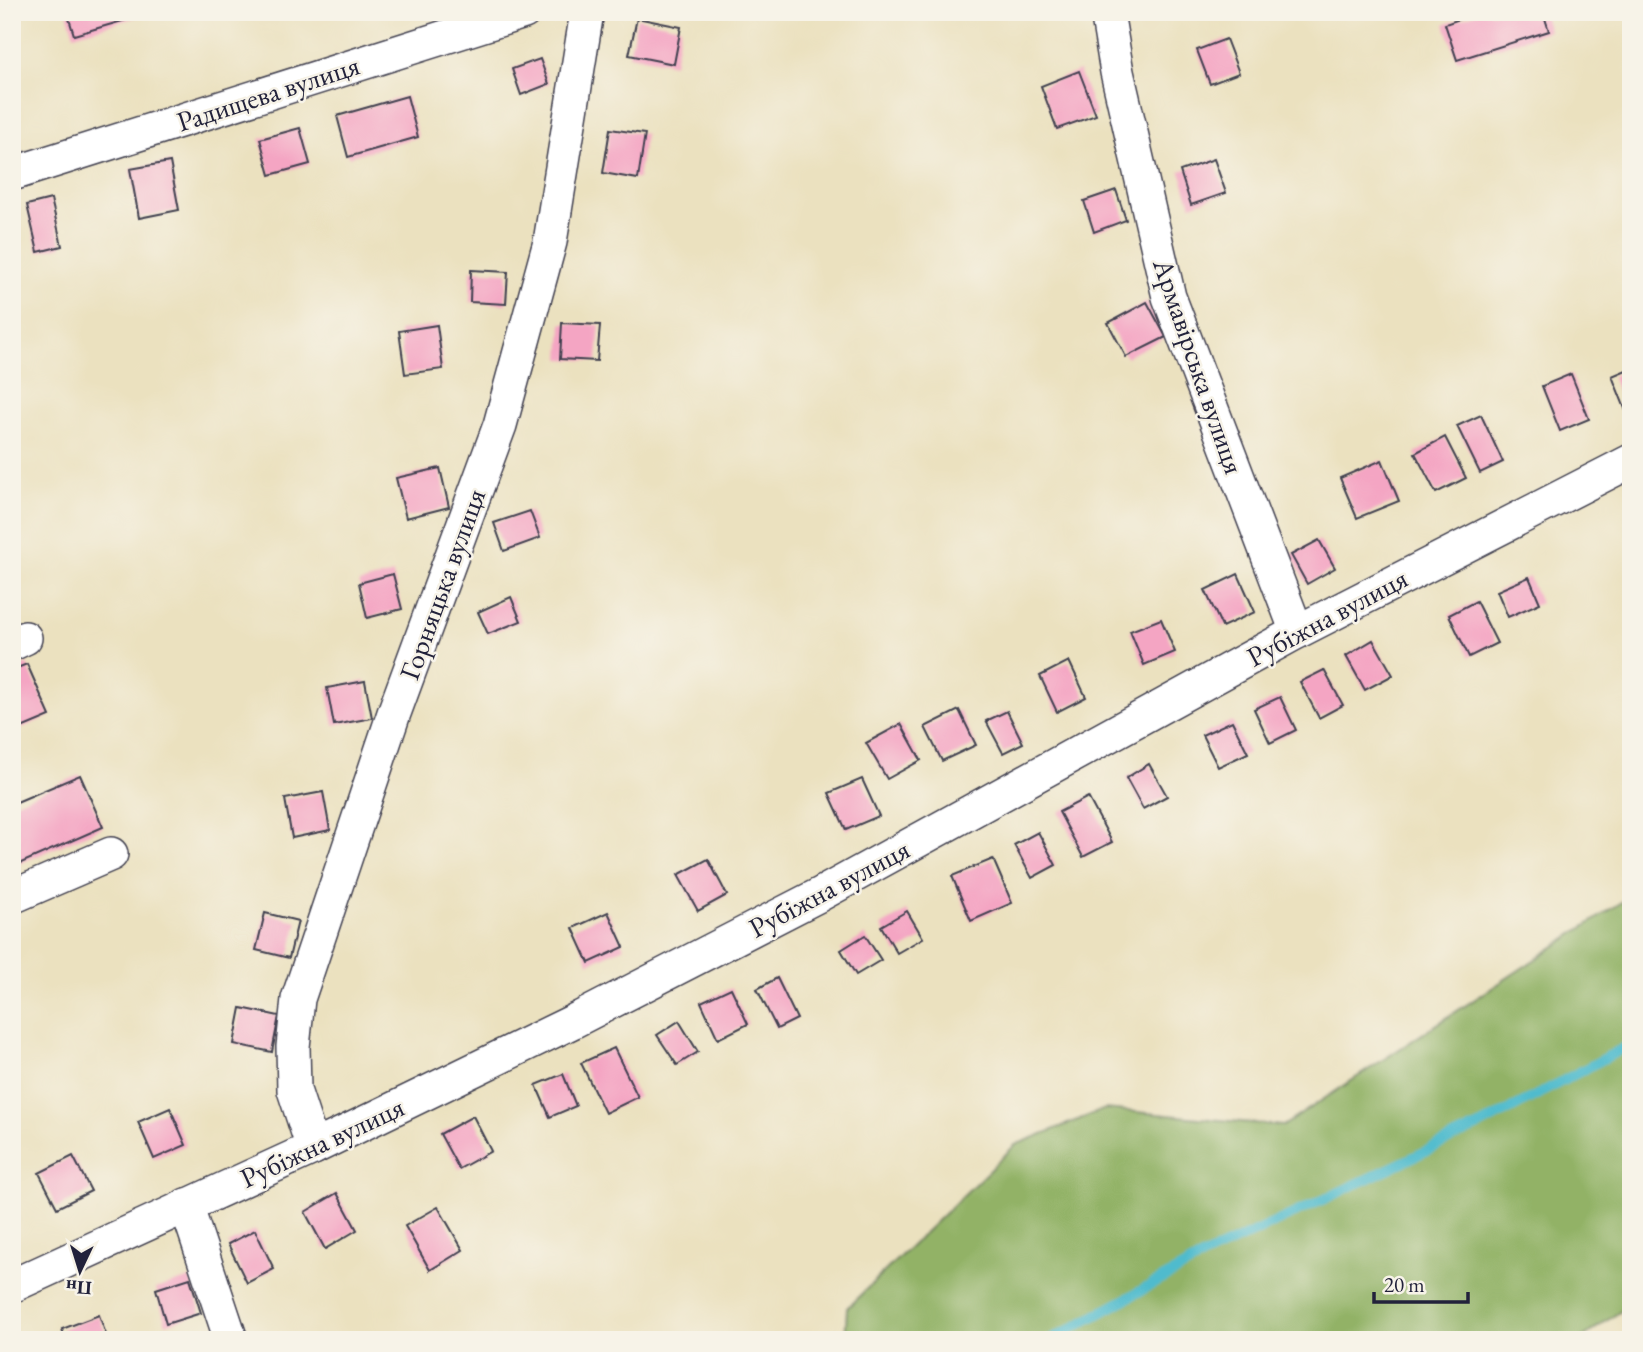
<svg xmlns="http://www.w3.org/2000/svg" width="1643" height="1352" font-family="'EB Garamond',serif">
  <rect width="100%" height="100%" fill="#f7f3e8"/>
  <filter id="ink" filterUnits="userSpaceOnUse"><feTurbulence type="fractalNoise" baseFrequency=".0143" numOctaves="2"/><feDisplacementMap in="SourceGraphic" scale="14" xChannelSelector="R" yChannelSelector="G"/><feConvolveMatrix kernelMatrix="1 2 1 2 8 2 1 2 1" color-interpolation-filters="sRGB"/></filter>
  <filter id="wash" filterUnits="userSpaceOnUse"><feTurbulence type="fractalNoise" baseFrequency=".00686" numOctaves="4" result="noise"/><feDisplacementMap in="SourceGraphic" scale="28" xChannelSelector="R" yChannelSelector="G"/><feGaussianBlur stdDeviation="1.57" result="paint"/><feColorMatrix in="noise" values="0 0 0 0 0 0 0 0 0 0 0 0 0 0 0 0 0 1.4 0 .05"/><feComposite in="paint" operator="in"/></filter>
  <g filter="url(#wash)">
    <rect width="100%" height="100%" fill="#ebe1bf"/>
    <path fill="#92b266" stroke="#5a6a50" stroke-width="2" d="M1631,896V1304L1579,1340H845L847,1308L1015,1145L1105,1109L1283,1126Z"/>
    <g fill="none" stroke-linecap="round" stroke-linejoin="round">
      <path stroke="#50bbcd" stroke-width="10" d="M1051,1340L1204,1256L1483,1124L1631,1044"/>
    </g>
    <g id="blocks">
      <g fill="#f4a5c3">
        <path d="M67,12H150V13L74,35Z"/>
        <path d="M1480,12H1543L1549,31L1457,60L1445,24Z"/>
        <path d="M637,18L681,27L674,64L629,55Z"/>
        <path d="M1226,39L1239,73L1210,84L1197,50Z"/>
        <path d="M540,59L549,84L521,95L512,69Z"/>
        <path d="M1079,71L1096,115L1057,129L1041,86Z"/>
        <path d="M407,96L418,137L348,157L337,116Z"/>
        <path d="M300,128L310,164L270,175L260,139Z"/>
        <path d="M610,129L645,134L638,179L603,173Z"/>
        <path d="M1214,159L1226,193L1191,205L1180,171Z"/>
        <path d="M170,162L179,210L139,218L130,169Z"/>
        <path d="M1116,190L1126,220L1094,232L1084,201Z"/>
        <path d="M51,199L62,246L38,252L27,205Z"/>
        <path d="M471,270L508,272L506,304L470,302Z"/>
        <path d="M1147,302L1166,337L1126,357L1108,323Z"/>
        <path d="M562,323L600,325L597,361L560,359Z"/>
        <path d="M437,325L443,369L405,374L399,331Z"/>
        <path d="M1631,368V409L1626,411L1612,376Z"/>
        <path d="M1571,374L1589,419L1560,431L1542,386Z"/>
        <path d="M1481,415L1503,462L1480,473L1457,426Z"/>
        <path d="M1445,437L1466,478L1436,493L1415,453Z"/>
        <path d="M1382,460L1399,501L1357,518L1340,478Z"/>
        <path d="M440,468L449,507L406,518L396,478Z"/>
        <path d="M530,511L540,538L504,551L494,523Z"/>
        <path d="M1319,540L1335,568L1307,584L1291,555Z"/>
        <path d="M393,574L402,609L367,618L359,583Z"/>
        <path d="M1238,574L1255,612L1222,627L1205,590Z"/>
        <path d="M1529,577L1540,603L1508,617L1497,591Z"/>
        <path d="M511,597L521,621L488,634L478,612Z"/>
        <path d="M1476,601L1497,643L1469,657L1449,615Z"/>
        <path d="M1161,619L1175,652L1144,665L1130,631Z"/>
        <path d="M1373,640L1393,675L1365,690L1346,656Z"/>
        <path d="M1069,661L1086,697L1057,712L1040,676Z"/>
        <path d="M27,664L50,716L12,732V670Z"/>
        <path d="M1324,670L1343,705L1319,718L1300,682Z"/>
        <path d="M365,681L372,718L334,725L327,688Z"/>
        <path d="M1280,697L1296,730L1270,743L1254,709Z"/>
        <path d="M959,710L976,745L942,761L925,727Z"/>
        <path d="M1007,711L1023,743L1003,753L986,721Z"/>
        <path d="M1232,721L1248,753L1218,767L1202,735Z"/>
        <path d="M901,724L921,760L887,779L866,743Z"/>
        <path d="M1149,764L1167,796L1143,809L1126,778Z"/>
        <path d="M80,775L103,827L12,867V804Z"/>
        <path d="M862,779L879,816L846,830L829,793Z"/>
        <path d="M323,792L330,830L292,838L285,799Z"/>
        <path d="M1088,797L1112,842L1083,857L1059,812Z"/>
        <path d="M1038,832L1056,865L1032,878L1014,845Z"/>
        <path d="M708,859L727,895L698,911L678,875Z"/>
        <path d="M993,859L1012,903L971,921L952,876Z"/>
        <path d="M907,911L923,938L897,953L881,926Z"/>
        <path d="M608,912L624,947L589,963L573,928Z"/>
        <path d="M265,913L298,921L289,958L256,950Z"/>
        <path d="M865,935L881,960L856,975L841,950Z"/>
        <path d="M777,978L797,1019L777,1029L757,989Z"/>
        <path d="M731,988L748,1024L718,1039L701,1002Z"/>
        <path d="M241,1008L279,1016L272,1052L234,1044Z"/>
        <path d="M679,1021L698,1052L677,1065L657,1035Z"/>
        <path d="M614,1048L638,1097L605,1113L581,1063Z"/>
        <path d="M563,1074L576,1106L550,1117L536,1085Z"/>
        <path d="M170,1108L186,1145L154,1159L138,1122Z"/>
        <path d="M473,1116L491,1151L459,1169L440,1134Z"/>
        <path d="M73,1156L91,1191L57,1208L39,1173Z"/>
        <path d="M337,1193L357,1230L325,1249L305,1212Z"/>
        <path d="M438,1207L463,1250L430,1270L405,1226Z"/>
        <path d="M255,1230L274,1269L247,1283L228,1244Z"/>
        <path d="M190,1278L201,1313L166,1324L156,1289Z"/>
        <path d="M99,1315L108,1340H66L62,1329Z"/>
      </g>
    </g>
  </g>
  <g filter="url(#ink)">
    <use href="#blocks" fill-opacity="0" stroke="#403f4f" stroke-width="2"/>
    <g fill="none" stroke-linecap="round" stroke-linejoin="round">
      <g stroke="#403f4f" stroke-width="36">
        <g id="minor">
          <path d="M1107,12L1117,72L1169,297L1297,632"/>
          <path d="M12,174L524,12"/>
          <path d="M12,644L25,638"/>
          <path d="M12,897L111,854"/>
          <path d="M313,1148L294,1090L293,1047L298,999L394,713L500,425L550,242L587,12"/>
          <path d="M186,1205L231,1340"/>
          <path d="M12,1286L313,1148L572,1022L819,895L1297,632L1631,461"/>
        </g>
      </g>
      <use href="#minor" stroke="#fff" stroke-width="33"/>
    </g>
  </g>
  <g text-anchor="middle" stroke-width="5" stroke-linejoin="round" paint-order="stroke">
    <g font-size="28" fill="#22223b" stroke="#f7f3e8">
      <text transform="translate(268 93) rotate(-18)" y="10">Радищева вулиця</text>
      <text transform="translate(1199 366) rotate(71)" y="10">Армавірська вулиця</text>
      <text transform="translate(442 584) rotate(-70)" y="10">Горняцька вулиця</text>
      <text transform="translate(1327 617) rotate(-28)" y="10">Рубіжна вулиця</text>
      <text transform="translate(829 888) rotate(-28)" y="10">Рубіжна вулиця</text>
      <text transform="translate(322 1142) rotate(-25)" y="10">Рубіжна вулиця</text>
    </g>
  </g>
  <rect width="1643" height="1352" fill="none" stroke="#f7f3e8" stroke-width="42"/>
  <g transform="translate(80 1271) rotate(184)" stroke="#f7f3e8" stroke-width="5" paint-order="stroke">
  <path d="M0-5L12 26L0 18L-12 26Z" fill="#22223b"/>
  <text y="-10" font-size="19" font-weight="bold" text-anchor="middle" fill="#22223b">Пн</text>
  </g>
  <path d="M1374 1292v10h94v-10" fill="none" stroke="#22223b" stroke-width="3.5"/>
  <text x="1384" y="1292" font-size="21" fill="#22223b" stroke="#f7f3e8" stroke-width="5" paint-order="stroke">20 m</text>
</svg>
